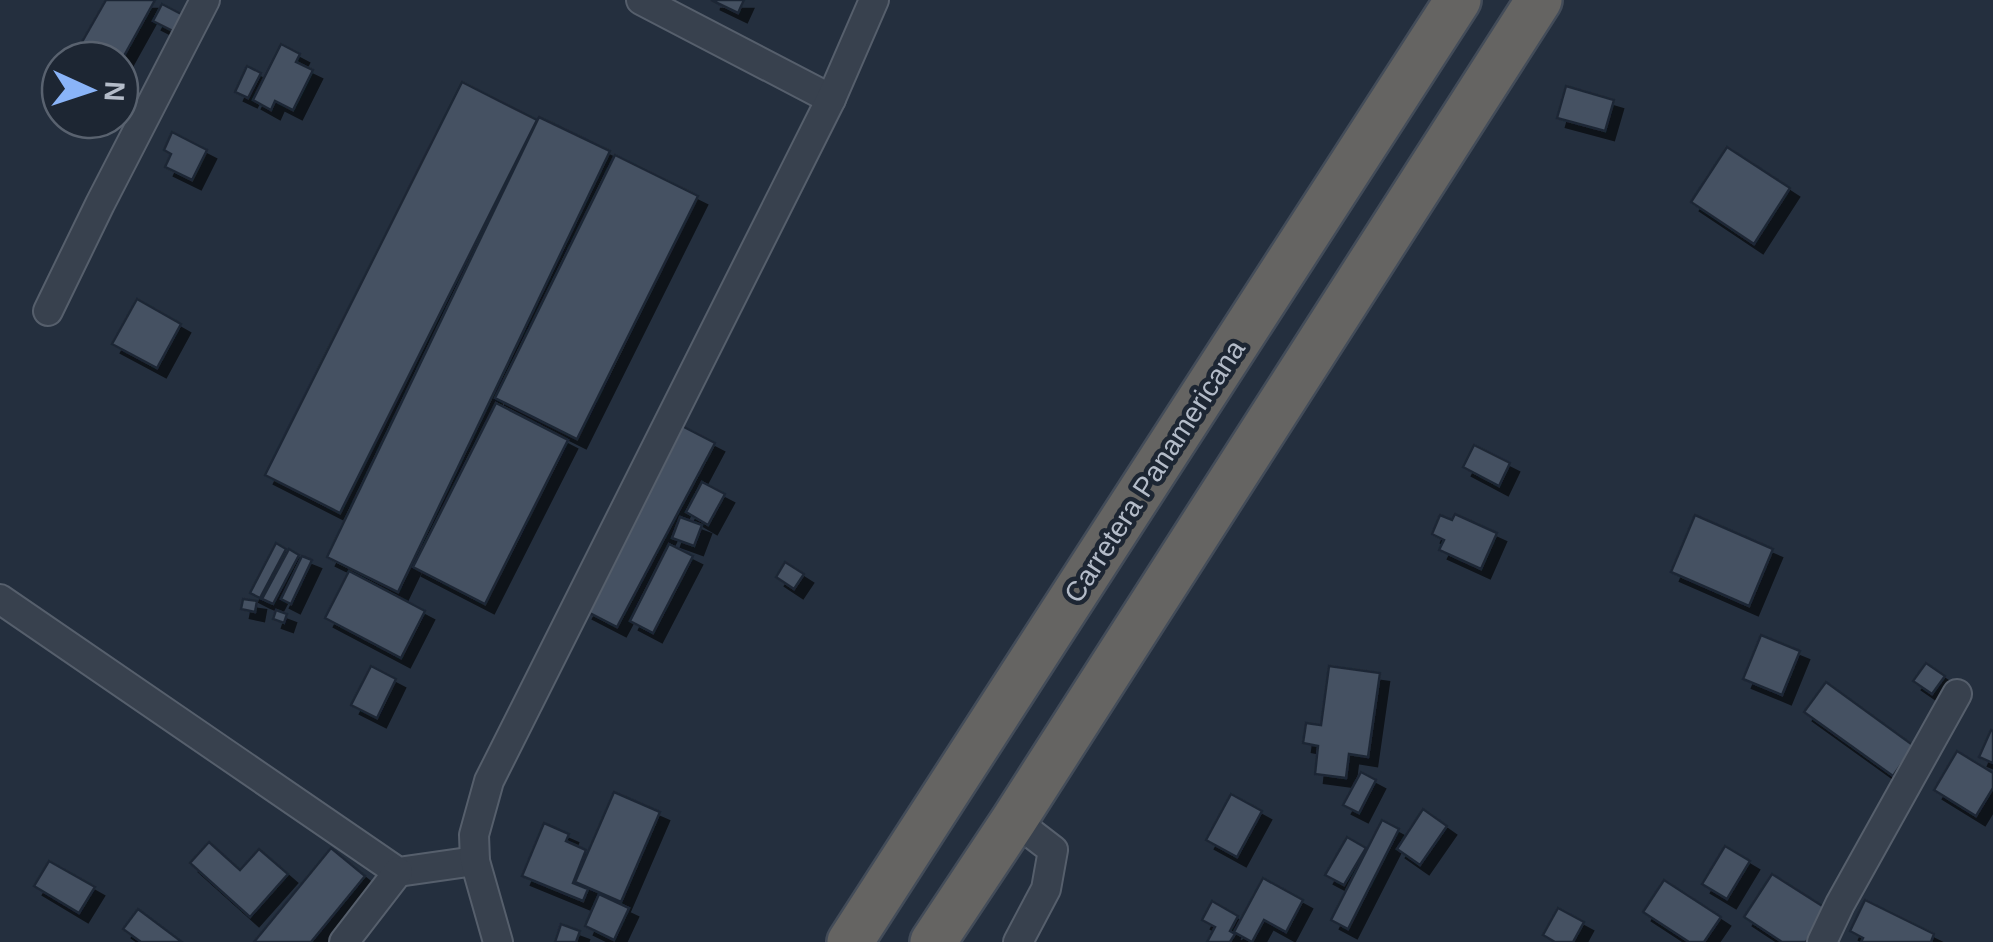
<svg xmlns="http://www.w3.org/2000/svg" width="1993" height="942" font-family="Arial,sans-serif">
  <defs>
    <filter id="shadow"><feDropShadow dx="9" dy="9" stdDeviation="0" flood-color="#0009"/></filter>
  </defs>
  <rect width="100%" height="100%" fill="#242f3e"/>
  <g fill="#455162" stroke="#1f2835" stroke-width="2.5" filter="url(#shadow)">
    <path d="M106,0H155L120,63V60H115L82,42Z"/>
    <path d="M711,0H744L738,13Z"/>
    <path d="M162,4L183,15L175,32L153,21Z"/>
    <path d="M281,44L300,54L296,62L313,70L293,110L275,101L271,110L253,100Z"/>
    <path d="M247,66L261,73L248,98L235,92Z"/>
    <path d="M462,82L537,120L340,513L265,475Z"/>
    <path d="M1566,86L1614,100L1605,131L1557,118Z"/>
    <path d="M539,117L610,151L398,592L327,557Z"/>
    <path d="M172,132L207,150L192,180L165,167L171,154L164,150Z"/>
    <path d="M1727,147L1790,188L1754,244L1691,202Z"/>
    <path d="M615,155L698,196L577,439L495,398Z"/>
    <path d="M137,299L181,324L157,368L112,344Z"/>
    <path d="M496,403L568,440L485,604L413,567Z"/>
    <path d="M682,426L715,443L617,627L584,610Z"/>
    <path d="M1474,445L1510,463L1499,486L1463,467Z"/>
    <path d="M702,482L725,494L708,525L686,512Z"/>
    <path d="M1455,514L1497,533L1481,569L1439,550L1444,540L1432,534L1440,515L1452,520Z"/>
    <path d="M1695,515L1773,549L1749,606L1671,572Z"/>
    <path d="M680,517L702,525L694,546L672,538Z"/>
    <path d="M276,543L286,549L260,598L250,593Z"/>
    <path d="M669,544L693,556L653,633L630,621Z"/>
    <path d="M289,549L299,555L273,604L262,599Z"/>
    <path d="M302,556L312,560L291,604L281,599Z"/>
    <path d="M785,562L804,574L794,589L776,577Z"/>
    <path d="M349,571L425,611L401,658L325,618Z"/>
    <path d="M243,599L257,601L255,612L241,609Z"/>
    <path d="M276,610L287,614L284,623L273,619Z"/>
    <path d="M1761,635L1800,651L1782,695L1743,679Z"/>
    <path d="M1926,663L1945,676L1932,694L1913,681Z"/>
    <path d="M371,666L396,679L377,718L351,705Z"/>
    <path d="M1329,666L1380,673L1368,757L1349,754L1346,778L1315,774L1318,746L1303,743L1306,723L1321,725Z"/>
    <path d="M1826,682L1914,746L1893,776L1804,712Z"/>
    <path d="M1991,730L1993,731V763L1979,757Z"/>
    <path d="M1957,751L1993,773V788L1976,816L1934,790Z"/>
    <path d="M1361,772L1376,780L1359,813L1343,805Z"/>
    <path d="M614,792L660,812L621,902L575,882Z"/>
    <path d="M1231,794L1262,811L1237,857L1206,840Z"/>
    <path d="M1423,809L1447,826L1420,865L1397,849Z"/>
    <path d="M1382,820L1399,829L1348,929L1331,920Z"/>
    <path d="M544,823L569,834L566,841L586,850L573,883L588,889L583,901L522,876Z"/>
    <path d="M1347,837L1366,848L1344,885L1325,875Z"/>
    <path d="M209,842L240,870L259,849L288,874L250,917L190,863Z"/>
    <path d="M1725,846L1750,861L1727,899L1702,884Z"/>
    <path d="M331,848L365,876L311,942H254Z"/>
    <path d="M49,861L95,887L79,913L34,886Z"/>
    <path d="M1772,874L1827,909L1806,942H1782L1744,917Z"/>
    <path d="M1263,878L1303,900L1286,932L1264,920L1252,942L1234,932Z"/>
    <path d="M1664,880L1721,917L1704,942H1689L1643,912Z"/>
    <path d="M599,894L629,908L614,940L585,926Z"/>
    <path d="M1865,900L1934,934L1931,942H1861L1863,938L1850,931Z"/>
    <path d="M1212,901L1238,916L1230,931L1235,934L1230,942H1207L1215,927L1202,920Z"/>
    <path d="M1558,908L1584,922L1573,942H1555L1543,935Z"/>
    <path d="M138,909L182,942H141L123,929Z"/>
    <path d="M561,924L580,931L576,942H555Z"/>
  </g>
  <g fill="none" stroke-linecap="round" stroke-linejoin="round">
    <g stroke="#565f6c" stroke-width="32">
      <g id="minor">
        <path d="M641,0L831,99"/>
        <path d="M48,311L100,204L205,0"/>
        <path d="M0,599L398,872L475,861"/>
        <path d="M1014,820L1053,850L1046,889L1018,942"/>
        <path d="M344,942L398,872"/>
        <path d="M498,942L475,861L474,835L489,781L831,99L874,0"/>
        <path d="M1822,942L1840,904L1957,694"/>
      </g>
    </g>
    <g stroke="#434c59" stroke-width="50">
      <g id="trunk">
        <path d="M850,942L1458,0"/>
        <path d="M933,942L1014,820L1539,0"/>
      </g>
    </g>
    <use href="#minor" stroke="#38414e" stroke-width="28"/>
    <use href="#trunk" stroke="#656462" stroke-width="45"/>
  </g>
  <g text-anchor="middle" stroke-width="9" stroke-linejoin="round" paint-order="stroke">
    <g font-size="28" fill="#b4bcc9" stroke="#1d2633">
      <text transform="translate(1154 471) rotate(-57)" y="10">Carretera Panamericana</text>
    </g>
  </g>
  <g transform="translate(90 90) rotate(93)"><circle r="48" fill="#1d2633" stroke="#59626f" stroke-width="2.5"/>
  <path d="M0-8L18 38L0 25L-18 38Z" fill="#8ab4f8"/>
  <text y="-15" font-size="28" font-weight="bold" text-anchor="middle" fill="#b4bcc9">N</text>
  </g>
</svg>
